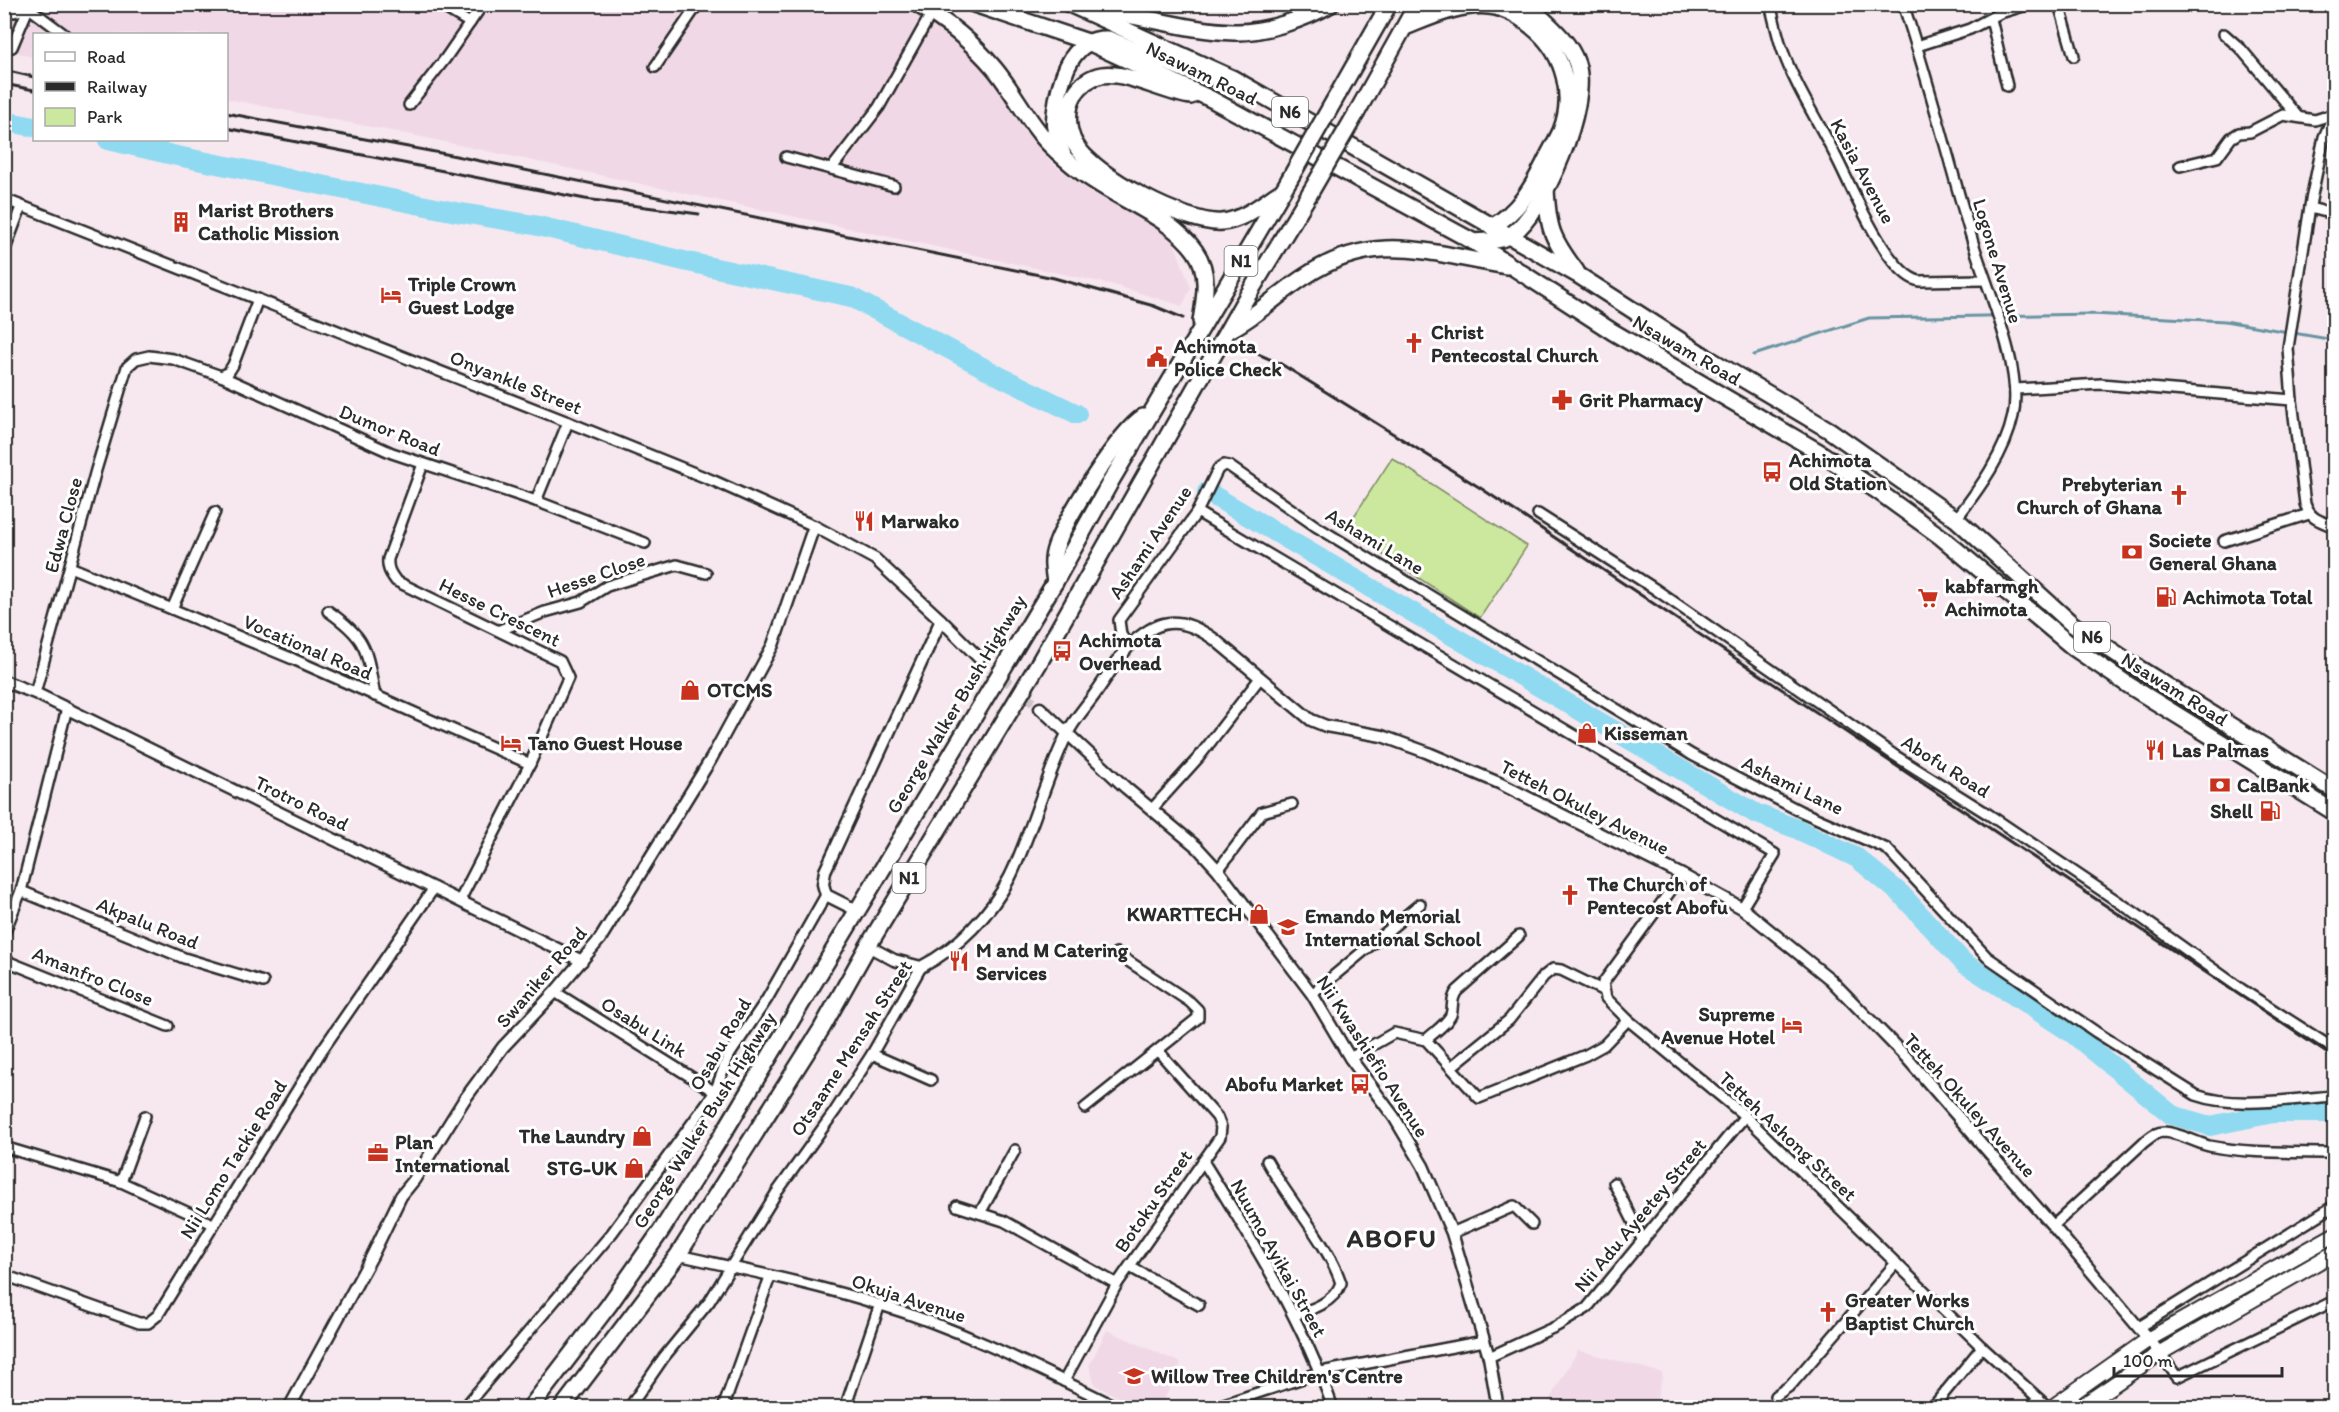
<svg xmlns="http://www.w3.org/2000/svg" width="2339" height="1412" font-family="Itim,sans-serif">
  <rect width="100%" height="100%" fill="#f7e8f0"/>
  <filter id="ink" filterUnits="userSpaceOnUse"><feTurbulence type="fractalNoise" baseFrequency=".0167" numOctaves="2"/><feDisplacementMap in="SourceGraphic" scale="12" xChannelSelector="R" yChannelSelector="G"/><feConvolveMatrix kernelMatrix="1 2 1 2 8 2 1 2 1" color-interpolation-filters="sRGB"/></filter>
  <g filter="url(#ink)">
    <g fill="#f1d8e6">
      <path d="M5,5H892L927,21L974,56L996,80L1053,164L1089,191L1171,234L1191,288L1182,306L1110,284L412,135L227,99L226,34H34V58L5,48Z"/>
      <path d="M1107,1330L1181,1363L1161,1407H1137L1095,1385L1089,1366Z"/>
      <path d="M1578,1350L1663,1373L1655,1407H1545Z"/>
    </g>
    <path fill="#cce79e" stroke="#7c8964" stroke-width="1.5" d="M1392,458L1527,546L1480,618L1345,530Z"/>
    <g fill="none" stroke-linecap="round" stroke-linejoin="round">
      <path stroke="#6794a1" stroke-width="3" d="M1754,355L1869,318L2092,314L2225,321L2334,340"/>
      <g stroke="#8fdaf0" stroke-width="20">
        <path d="M4,121L34,127"/>
        <path d="M108,140L177,156L456,212L534,225L688,262L851,297L1003,378L1077,414"/>
        <path d="M1207,492L1755,813L1797,829L1857,858L1901,894L1964,963L2072,1033L2172,1115L2210,1126L2273,1113H2334"/>
      </g>
      <path stroke="#cec2c9" stroke-width="10" stroke-dasharray="10 5" stroke-linecap="butt" d="M979,658L1040,708"/>
      <g stroke="#2b2b2b" stroke-width="14">
        <g id="minor">
          <path d="M438,4L470,23"/>
          <path d="M1770,4C1774,19 1777,34 1782,49C1795,86 1817,119 1835,155C1851,185 1886,273 1919,281L1985,280"/>
          <path d="M1903,4C1929,81 1948,159 1971,236C1985,285 2024,367 2013,416C2005,454 1979,489 1956,519"/>
          <path d="M2059,4L2074,56"/>
          <path d="M4,7L14,12L29,8L64,34"/>
          <path d="M1991,19L2007,86"/>
          <path d="M2224,34L2241,49L2298,117"/>
          <path d="M1917,46L1970,29L2000,13L2030,4"/>
          <path d="M12,47L30,4"/>
          <path d="M655,67L698,4"/>
          <path d="M409,105L445,59L483,4"/>
          <path d="M2334,114L2324,137L2311,200L2288,348L2292,400L2305,504C2311,520 2319,520 2334,527"/>
          <path d="M786,157L894,186"/>
          <path d="M2180,166L2217,157L2231,138L2239,133L2250,132L2283,115L2315,120L2334,114"/>
          <path d="M832,168L879,107L931,14"/>
          <path d="M4,199L568,422L714,481L814,526"/>
          <path d="M2310,208L2334,214"/>
          <path d="M4,252L21,207"/>
          <path d="M221,376L228,373L233,365L258,299"/>
          <path d="M2016,389L2101,384L2292,400"/>
          <path d="M423,464L388,559C387,568 390,573 396,581L560,661L568,678L530,764L460,900"/>
          <path d="M536,501L568,422"/>
          <path d="M1197,512L1775,854L1742,908"/>
          <path d="M1538,514L1655,589L1894,755L1988,814L2132,911L2241,989L2334,1049"/>
          <path d="M2224,541L2309,514"/>
          <path d="M70,567L293,659L530,764"/>
          <path d="M172,609L215,512"/>
          <path d="M328,611C368,639 366,649 375,696"/>
          <path d="M500,630L545,612L581,602L607,586L677,565L706,573"/>
          <path d="M1129,646L1121,635L1119,620L1197,512L1218,469L1224,465L1229,466L1317,527L1692,755L1800,811L1887,849L1987,957L2096,1032L2196,1095C2235,1109 2293,1099 2334,1096"/>
          <path d="M35,693L96,470L127,367L136,359L149,356L173,359L221,376L392,453L536,501L645,543"/>
          <path d="M1153,808L1199,757L1260,678"/>
          <path d="M1218,870L1262,812L1292,804"/>
          <path d="M1682,875L1603,983L1606,998L1628,1020L1745,1116L1982,1347L2049,1408"/>
          <path d="M21,891L184,958L263,982"/>
          <path d="M4,934L21,891L67,708"/>
          <path d="M4,960L168,1026"/>
          <path d="M555,992L715,1092"/>
          <path d="M1312,994L1420,904"/>
          <path d="M1426,1040C1434,1032 1446,1025 1451,1015C1454,1006 1450,1000 1457,991L1519,936"/>
          <path d="M872,1054L931,1080"/>
          <path d="M1350,1058L1394,1033L1426,1040L1479,1098L1586,1055L1604,1045L1628,1020"/>
          <path d="M1451,1067L1509,1020L1544,976L1553,969L1561,970L1604,991"/>
          <path d="M1085,1108L1198,1018V1010L1190,1002L1116,953"/>
          <path d="M4,1147L121,1182L213,1224"/>
          <path d="M1203,1161C1252,1240 1302,1319 1333,1408"/>
          <path d="M1267,1161C1288,1200 1328,1243 1341,1283C1334,1303 1311,1310 1294,1315"/>
          <path d="M121,1182L145,1116"/>
          <path d="M1614,1183L1643,1241"/>
          <path d="M957,1206L1004,1221L1117,1284"/>
          <path d="M980,1213L1015,1150"/>
          <path d="M2053,1226L2144,1142C2151,1137 2155,1132 2164,1132C2180,1133 2194,1142 2209,1146C2250,1154 2293,1152 2334,1153"/>
          <path d="M1452,1233L1514,1206L1532,1224"/>
          <path d="M678,1255C745,1270 815,1284 881,1305C964,1330 1041,1370 1119,1408"/>
          <path d="M1130,1267L1199,1305"/>
          <path d="M4,1275L139,1323H148L158,1315L322,1050L434,888"/>
          <path d="M2139,1327L2334,1206"/>
          <path d="M2160,1353L2177,1377L2334,1301"/>
          <path d="M1489,1357L1557,1326L1587,1308L1745,1116"/>
          <path d="M1064,1381L1117,1284L1220,1137L1221,1127L1217,1117L1159,1052"/>
          <path d="M1775,1396L1791,1385L1896,1263"/>
          <path d="M464,1408L612,1233L715,1092L728,1057L767,999L826,895"/>
          <path d="M629,1408L664,1357L709,1302L777,1192L835,1111L872,1054L921,967"/>
          <path d="M723,1408L770,1277"/>
          <path d="M845,1408L880,1304"/>
          <path d="M1212,1408L1321,1372L1484,1341"/>
          <path d="M1932,1408L1982,1347"/>
        </g>
      </g>
      <g stroke="#2b2b2b" stroke-width="15">
        <g id="tertiary">
          <path d="M4,681L35,693L582,961"/>
          <path d="M1040,708L1126,788L1197,847L1218,870L1312,994L1350,1058L1394,1117L1423,1166L1452,1233L1489,1357L1498,1408"/>
          <path d="M856,910L826,895L823,884L825,871L941,620"/>
          <path d="M868,946L894,960L921,967C958,948 991,914 1010,877C1032,832 1044,782 1066,736C1073,720 1087,706 1097,691C1107,677 1117,659 1129,646C1137,638 1151,627 1163,624C1181,619 1200,629 1214,639L1311,720L1326,726L1382,736L1426,752L1499,783L1682,875L1742,908L1830,979L1906,1057L2053,1226L2160,1353"/>
          <path d="M289,1408L372,1256L401,1196L414,1180L464,1100L503,1047L555,992L600,939L711,759L773,645L814,526L875,559L941,620L979,658"/>
        </g>
      </g>
      <g stroke="#2b2b2b" stroke-width="18">
        <g id="primary">
          <path d="M2051,1408L2149,1339L2334,1235"/>
          <path d="M2079,1408L2160,1353L2334,1253"/>
        </g>
      </g>
      <g stroke="#2b2b2b" stroke-width="20">
        <g id="trunk">
          <path d="M917,4C946,21 973,43 994,68C1011,88 1023,112 1039,132C1048,145 1063,157 1075,167C1110,197 1169,214 1195,251C1210,272 1205,297 1201,321"/>
          <path d="M974,4L1088,42L1211,99L1474,242L1613,332L1819,452L1879,492L1941,537L2074,648L2130,686L2334,812"/>
          <path d="M1069,4L1232,78L1578,275L1706,357L1829,430L1956,519L2072,624L2135,666L2334,790"/>
          <path d="M1092,10C1140,14 1186,31 1234,32C1264,33 1305,19 1331,4"/>
          <path d="M1405,27C1431,17 1460,3 1489,6C1508,8 1523,18 1537,31C1564,55 1575,96 1561,131C1556,142 1549,153 1544,164C1531,190 1518,211 1492,227"/>
          <path d="M1191,96C1166,93 1126,71 1102,75C1089,77 1081,84 1074,95C1066,109 1067,130 1075,144C1092,175 1187,225 1222,222C1243,220 1261,205 1279,193"/>
          <path d="M1334,101L1389,4"/>
          <path d="M1357,112L1417,4"/>
          <path d="M1063,155C1060,146 1057,137 1055,128C1053,119 1056,109 1057,100C1063,72 1074,37 1108,39L1196,74L1217,78"/>
          <path d="M1546,189C1548,229 1552,239 1576,271"/>
          <path d="M1474,242C1485,241 1502,241 1511,235C1545,211 1590,105 1577,64C1569,39 1545,22 1527,4"/>
          <path d="M1229,330C1257,316 1278,294 1304,277C1376,229 1430,254 1507,266"/>
          <path d="M1055,582C1053,569 1051,559 1056,546C1066,518 1118,433 1143,417"/>
          <path d="M530,1408L609,1305L661,1231L726,1129L1055,582L1111,481L1289,180"/>
          <path d="M562,1408L678,1255L822,1028L868,946L1039,663L1242,305L1310,193"/>
        </g>
      </g>
      <use href="#minor" stroke="#fff" stroke-width="9"/>
      <use href="#tertiary" stroke="#fff" stroke-width="10"/>
      <use href="#primary" stroke="#fff" stroke-width="14"/>
      <use href="#trunk" stroke="#fff" stroke-width="15"/>
      <g stroke="#2b2b2b" stroke-width="3">
        <path d="M4,70L34,77"/>
        <path d="M4,84L34,90"/>
        <path d="M226,113L451,155L1054,278L1154,306L1183,318"/>
        <path d="M226,128L585,199L699,214"/>
        <path d="M1251,351L1281,364L1482,489L2334,1058"/>
      </g>
      <g stroke="#2b2b2b" stroke-width="20" stroke-linecap="butt">
        <g id="trunk-bridge">
          <path d="M1289,180L1334,101"/>
          <path d="M1310,193L1357,112"/>
        </g>
      </g>
      <use href="#trunk-bridge" stroke="#fff" stroke-width="15"/>
    </g>
  </g>
  <defs>
    <g id="building-bare" transform="scale(1.62)"><path d="M-4-6H4V6H1V3H-1V6H-4ZM-2.5-4.3h1.7v1.8h-1.7ZM.8-4.3h1.7v1.8H.8ZM-2.5-1h1.7V.8h-1.7ZM.8-1h1.7V.8H.8Z" fill="#c8321e" stroke="#fff" stroke-width="2.5" paint-order="stroke"/></g>
    <g id="hotel-bare" transform="scale(1.62)"><path d="M-6-4.5h1.5V1H6V5H4.5V3h-9V5H-6ZM-4 0a1.8 1.8 0 1 1 3.6 0ZM.5 0V-2.5h3Q6-2.5 6 0Z" fill="#c8321e" stroke="#fff" stroke-width="2.5" paint-order="stroke"/></g>
    <g id="church-bare" transform="scale(1.62)"><path d="M-1.2-6h2.4v3.5h3.3v2.4h-3.3V6h-2.4V-.1h-3.3v-2.4h3.3Z" fill="#c8321e" stroke="#fff" stroke-width="2.5" paint-order="stroke"/></g>
    <g id="civic-bare" transform="scale(1.62)"><path d="M-.6-6.5H3V-4.5H.6V-3L4-1V1h2V6H-6V1h2V-1L-.6-3ZM-1.2 2.5V6h2.4V2.5Z" fill="#c8321e" stroke="#fff" stroke-width="2.5" paint-order="stroke"/></g>
    <g id="pharmacy-bare" transform="scale(1.62)"><path d="M-2-6h4v4h4v4h-4v4h-4v-4h-4v-4h4Z" fill="#c8321e" stroke="#fff" stroke-width="2.5" paint-order="stroke"/></g>
    <g id="bus-bare" transform="scale(1.62)"><path d="M-5-6H5V4H4V6H2V4H-2V6H-4V4H-5ZM-3.5-4V0h7V-4ZM-3.5 1.2v1.5H-2V1.2ZM2 1.2v1.5H3.5V1.2Z" fill="#c8321e" stroke="#fff" stroke-width="2.5" paint-order="stroke"/></g>
    <g id="restaurant-bare" transform="scale(1.62)"><path d="M-5-6h1v4h1v-4h1v4h1v-4h1v5L-1.5 .5V6h-2V.5L-5-1ZM5-6V6H3V1.5H1.5Q1.5-4 5-6Z" fill="#c8321e" stroke="#fff" stroke-width="2.5" paint-order="stroke"/></g>
    <g id="bank-bare" transform="scale(1.62)"><path d="M-6-4H6V4H-6ZM0-2.3a2.3 2.3 0 1 0 0 4.6a2.3 2.3 0 1 0 0-4.6Z" fill="#c8321e" stroke="#fff" stroke-width="2.5" paint-order="stroke"/></g>
    <g id="fuel-bare" transform="scale(1.62)"><path d="M-5.5-6h7V0h2V4h1.3V-2.5L3-4.5l.8-.8L6-3V5H2.5V1h-1V6h-7ZM-4.2-4.7v3.2H.2V-4.7Z" fill="#c8321e" stroke="#fff" stroke-width="2.5" paint-order="stroke"/></g>
    <g id="supermarket-bare" transform="scale(1.62)"><path d="M-6-5.5h2.5l.6 2H6L4.5 2H-2.5L-4.4-4H-6ZM-1.5 3.2a1.3 1.3 0 1 0 .1 0ZM3 3.2a1.3 1.3 0 1 0 .1 0Z" fill="#c8321e" stroke="#fff" stroke-width="2.5" paint-order="stroke"/></g>
    <g id="shop-bare" transform="scale(1.62)"><path d="M-5-2.5h2.3a2.7 3.5 0 0 1 5.4 0H5L5.5 6h-11ZM-1.5-2.5h3a1.5 2.3 0 0 0-3 0Z" fill="#c8321e" stroke="#fff" stroke-width="2.5" paint-order="stroke"/></g>
    <g id="school-bare" transform="scale(1.62)"><path d="M0-5L7-2L0 1L-7-2ZM-4 1L0 2.5L4 1V4Q0 6-4 4Z" fill="#c8321e" stroke="#fff" stroke-width="2.5" paint-order="stroke"/></g>
    <g id="office-bare" transform="scale(1.62)"><path d="M-6-3h4V-5.5h4V-3h4V5H-6ZM-1-4.5V-3h2v-1.5ZM-6 0V1H6V0Z" fill="#c8321e" stroke="#fff" stroke-width="2.5" paint-order="stroke"/></g>
  </defs>
  <g fill-rule="evenodd">
    <use href="#building-bare" x="181" y="222"/>
    <use href="#hotel-bare" x="391" y="295"/>
    <use href="#church-bare" x="1414" y="343"/>
    <use href="#civic-bare" x="1157" y="357"/>
    <use href="#pharmacy-bare" x="1562" y="400"/>
    <use href="#bus-bare" x="1772" y="472"/>
    <use href="#church-bare" x="2179" y="495"/>
    <use href="#restaurant-bare" x="864" y="521"/>
    <use href="#bank-bare" x="2132" y="552"/>
    <use href="#fuel-bare" x="2166" y="597"/>
    <use href="#supermarket-bare" x="1928" y="598"/>
    <use href="#bus-bare" x="1062" y="651"/>
    <use href="#shop-bare" x="690" y="690"/>
    <use href="#shop-bare" x="1587" y="733"/>
    <use href="#hotel-bare" x="511" y="743"/>
    <use href="#restaurant-bare" x="2155" y="750"/>
    <use href="#bank-bare" x="2220" y="785"/>
    <use href="#fuel-bare" x="2270" y="811"/>
    <use href="#church-bare" x="1570" y="895"/>
    <use href="#shop-bare" x="1259" y="914"/>
    <use href="#school-bare" x="1288" y="927"/>
    <use href="#restaurant-bare" x="959" y="961"/>
    <use href="#hotel-bare" x="1792" y="1025"/>
    <use href="#bus-bare" x="1360" y="1084"/>
    <use href="#shop-bare" x="642" y="1136"/>
    <use href="#office-bare" x="378" y="1153"/>
    <use href="#shop-bare" x="634" y="1168"/>
    <use href="#church-bare" x="1828" y="1312"/>
    <use href="#school-bare" x="1134" y="1376"/>
  </g>
  <g text-anchor="middle" stroke-width="6" stroke-linejoin="round" paint-order="stroke">
    <g fill="#fff" stroke="#6b6b6b" stroke-width="1.5">
      <rect x="1272" y="97" width="36" height="30" rx="4.5"/>
      <rect x="1224.5" y="246" width="33" height="30" rx="4.5"/>
      <rect x="2074" y="622" width="36" height="30" rx="4.5"/>
      <rect x="892.5" y="863" width="33" height="30" rx="4.5"/>
    </g>
    <g font-size="18" font-weight="bold" fill="#2b2b2b">
      <text x="1290" y="118">N6</text>
      <text x="1241" y="267">N1</text>
      <text x="2092" y="643">N6</text>
      <text x="909" y="884">N1</text>
    </g>
    <g font-size="20" fill="#2b2b2b" stroke="#fff">
      <text transform="translate(1202 73) rotate(26)" y="7">Nsawam Road</text>
      <text transform="translate(1863 171) rotate(62)" y="7">Kasia Avenue</text>
      <text transform="translate(1998 261) rotate(73)" y="7">Logone Avenue</text>
      <text transform="translate(1687 350) rotate(30)" y="7">Nsawam Road</text>
      <text transform="translate(516 382) rotate(22)" y="7">Onyankle Street</text>
      <text transform="translate(390 430) rotate(22)" y="7">Dumor Road</text>
      <text transform="translate(63 525) rotate(-75)" y="7">Edwa Close</text>
      <text transform="translate(1375 541) rotate(31)" y="7">Ashami Lane</text>
      <text transform="translate(1150 542) rotate(-56)" y="7">Ashami Avenue</text>
      <text transform="translate(596 575) rotate(-19)" y="7">Hesse Close</text>
      <text transform="translate(500 612) rotate(26)" y="7">Hesse Crescent</text>
      <text transform="translate(308 647) rotate(23)" y="7">Vocational Road</text>
      <text transform="translate(2175 689) rotate(32)" y="7">Nsawam Road</text>
      <text transform="translate(956 704) rotate(-59)" y="7">George Walker Bush Highway</text>
      <text transform="translate(1946 766) rotate(32)" y="7">Abofu Road</text>
      <text transform="translate(1793 785) rotate(26)" y="7">Ashami Lane</text>
      <text transform="translate(302 803) rotate(26)" y="7">Trotro Road</text>
      <text transform="translate(1585 807) rotate(27)" y="7">Tetteh Okuley Avenue</text>
      <text transform="translate(148 923) rotate(22)" y="7">Akpalu Road</text>
      <text transform="translate(93 976) rotate(22)" y="7">Amanfro Close</text>
      <text transform="translate(541 977) rotate(-49)" y="7">Swaniker Road</text>
      <text transform="translate(644 1027) rotate(32)" y="7">Osabu Link</text>
      <text transform="translate(720 1044) rotate(-60)" y="7">Osabu Road</text>
      <text transform="translate(851 1048) rotate(-57)" y="7">Otsaame Mensah Street</text>
      <text transform="translate(1373 1056) rotate(57)" y="7">Nii Kwashiefio Avenue</text>
      <text transform="translate(1970 1105) rotate(48)" y="7">Tetteh Okuley Avenue</text>
      <text transform="translate(704 1120) rotate(-58)" y="7">George Walker Bush Highway</text>
      <text transform="translate(1788 1136) rotate(43)" y="7">Tetteh Ashong Street</text>
      <text transform="translate(233 1159) rotate(-58)" y="7">Nii Lomo Tackie Road</text>
      <text transform="translate(1153 1201) rotate(-55)" y="7">Botoku Street</text>
      <text transform="translate(1640 1215) rotate(-50)" y="7">Nii Adu Ayeetey Street</text>
      <text transform="translate(1279 1258) rotate(61)" y="7">Nuumo Ayikai Street</text>
      <text transform="translate(909 1298) rotate(18)" y="7">Okuja Avenue</text>
    </g>
    <g font-size="20" font-weight="bold" fill="#2b2b2b" stroke="#fff" text-anchor="start">
      <text x="198" y="217">Marist Brothers<tspan x="198" dy="23">Catholic Mission</tspan></text>
      <text x="408" y="291">Triple Crown<tspan x="408" dy="23">Guest Lodge</tspan></text>
      <text x="1431" y="339">Christ<tspan x="1431" dy="23">Pentecostal Church</tspan></text>
      <text x="1174" y="353">Achimota<tspan x="1174" dy="23">Police Check</tspan></text>
      <text x="1579" y="407">Grit Pharmacy</text>
      <text x="1789" y="467">Achimota<tspan x="1789" dy="23">Old Station</tspan></text>
      <text x="2162" y="491" text-anchor="end">Prebyterian<tspan x="2162" dy="23">Church of Ghana</tspan></text>
      <text x="881" y="528">Marwako</text>
      <text x="2149" y="547">Societe<tspan x="2149" dy="23">General Ghana</tspan></text>
      <text x="1945" y="593">kabfarmgh<tspan x="1945" dy="23">Achimota</tspan></text>
      <text x="2183" y="604">Achimota Total</text>
      <text x="1079" y="647">Achimota<tspan x="1079" dy="23">Overhead</tspan></text>
      <text x="707" y="697">OTCMS</text>
      <text x="1604" y="740">Kisseman</text>
      <text x="528" y="750">Tano Guest House</text>
      <text x="2172" y="757">Las Palmas</text>
      <text x="2237" y="792">CalBank</text>
      <text x="2253" y="818" text-anchor="end">Shell</text>
      <text x="1587" y="891">The Church of<tspan x="1587" dy="23">Pentecost Abofu</tspan></text>
      <text x="1242" y="921" text-anchor="end">KWARTTECH</text>
      <text x="1305" y="923">Emando Memorial<tspan x="1305" dy="23">International School</tspan></text>
      <text x="976" y="957">M and M Catering<tspan x="976" dy="23">Services</tspan></text>
      <text x="1775" y="1021" text-anchor="end">Supreme<tspan x="1775" dy="23">Avenue Hotel</tspan></text>
      <text x="1343" y="1091" text-anchor="end">Abofu Market</text>
      <text x="625" y="1143" text-anchor="end">The Laundry</text>
      <text x="395" y="1149">Plan<tspan x="395" dy="23">International</tspan></text>
      <text x="617" y="1175" text-anchor="end">STG-UK</text>
      <text x="1845" y="1307">Greater Works<tspan x="1845" dy="23">Baptist Church</tspan></text>
      <text x="1151" y="1383">Willow Tree Children's Centre</text>
    </g>
    <g font-size="26" font-weight="bold" letter-spacing="1.5" fill="#2b2b2b" stroke="#fff">
      <text x="1392" y="1247">ABOFU</text>
    </g>
  </g>
  <rect width="2339" height="1412" fill="none" stroke="#fff" stroke-width="24"/>
  <rect x="12" y="12" width="2315" height="1388" fill="none" stroke="#2b2b2b" stroke-width="2" filter="url(#ink)"/>
  <rect x="33" y="33" width="195" height="108" fill="#ffffff" stroke="#aaaaaa" stroke-width="1.5"/>
  <rect x="45" y="52" width="30" height="9" fill="#ffffff" stroke="#aaaaaa" stroke-width="1.5"/>
  <text x="87" y="63" font-size="18" fill="#2b2b2b">Road</text>
  <rect x="45" y="82" width="30" height="9" fill="#2b2b2b" stroke="#aaaaaa" stroke-width="1.5"/>
  <text x="87" y="93" font-size="18" fill="#2b2b2b">Railway</text>
  <rect x="45" y="108" width="30" height="18" fill="#cce79e" stroke="#aaaaaa" stroke-width="1.5"/>
  <text x="87" y="123" font-size="18" fill="#2b2b2b">Park</text>
  <path d="M2114 1367v9h168v-9" fill="none" stroke="#2b2b2b" stroke-width="3"/>
  <text x="2123" y="1367" font-size="18" fill="#2b2b2b" stroke="#ffffff" stroke-width="4.5" paint-order="stroke">100 m</text>
</svg>
